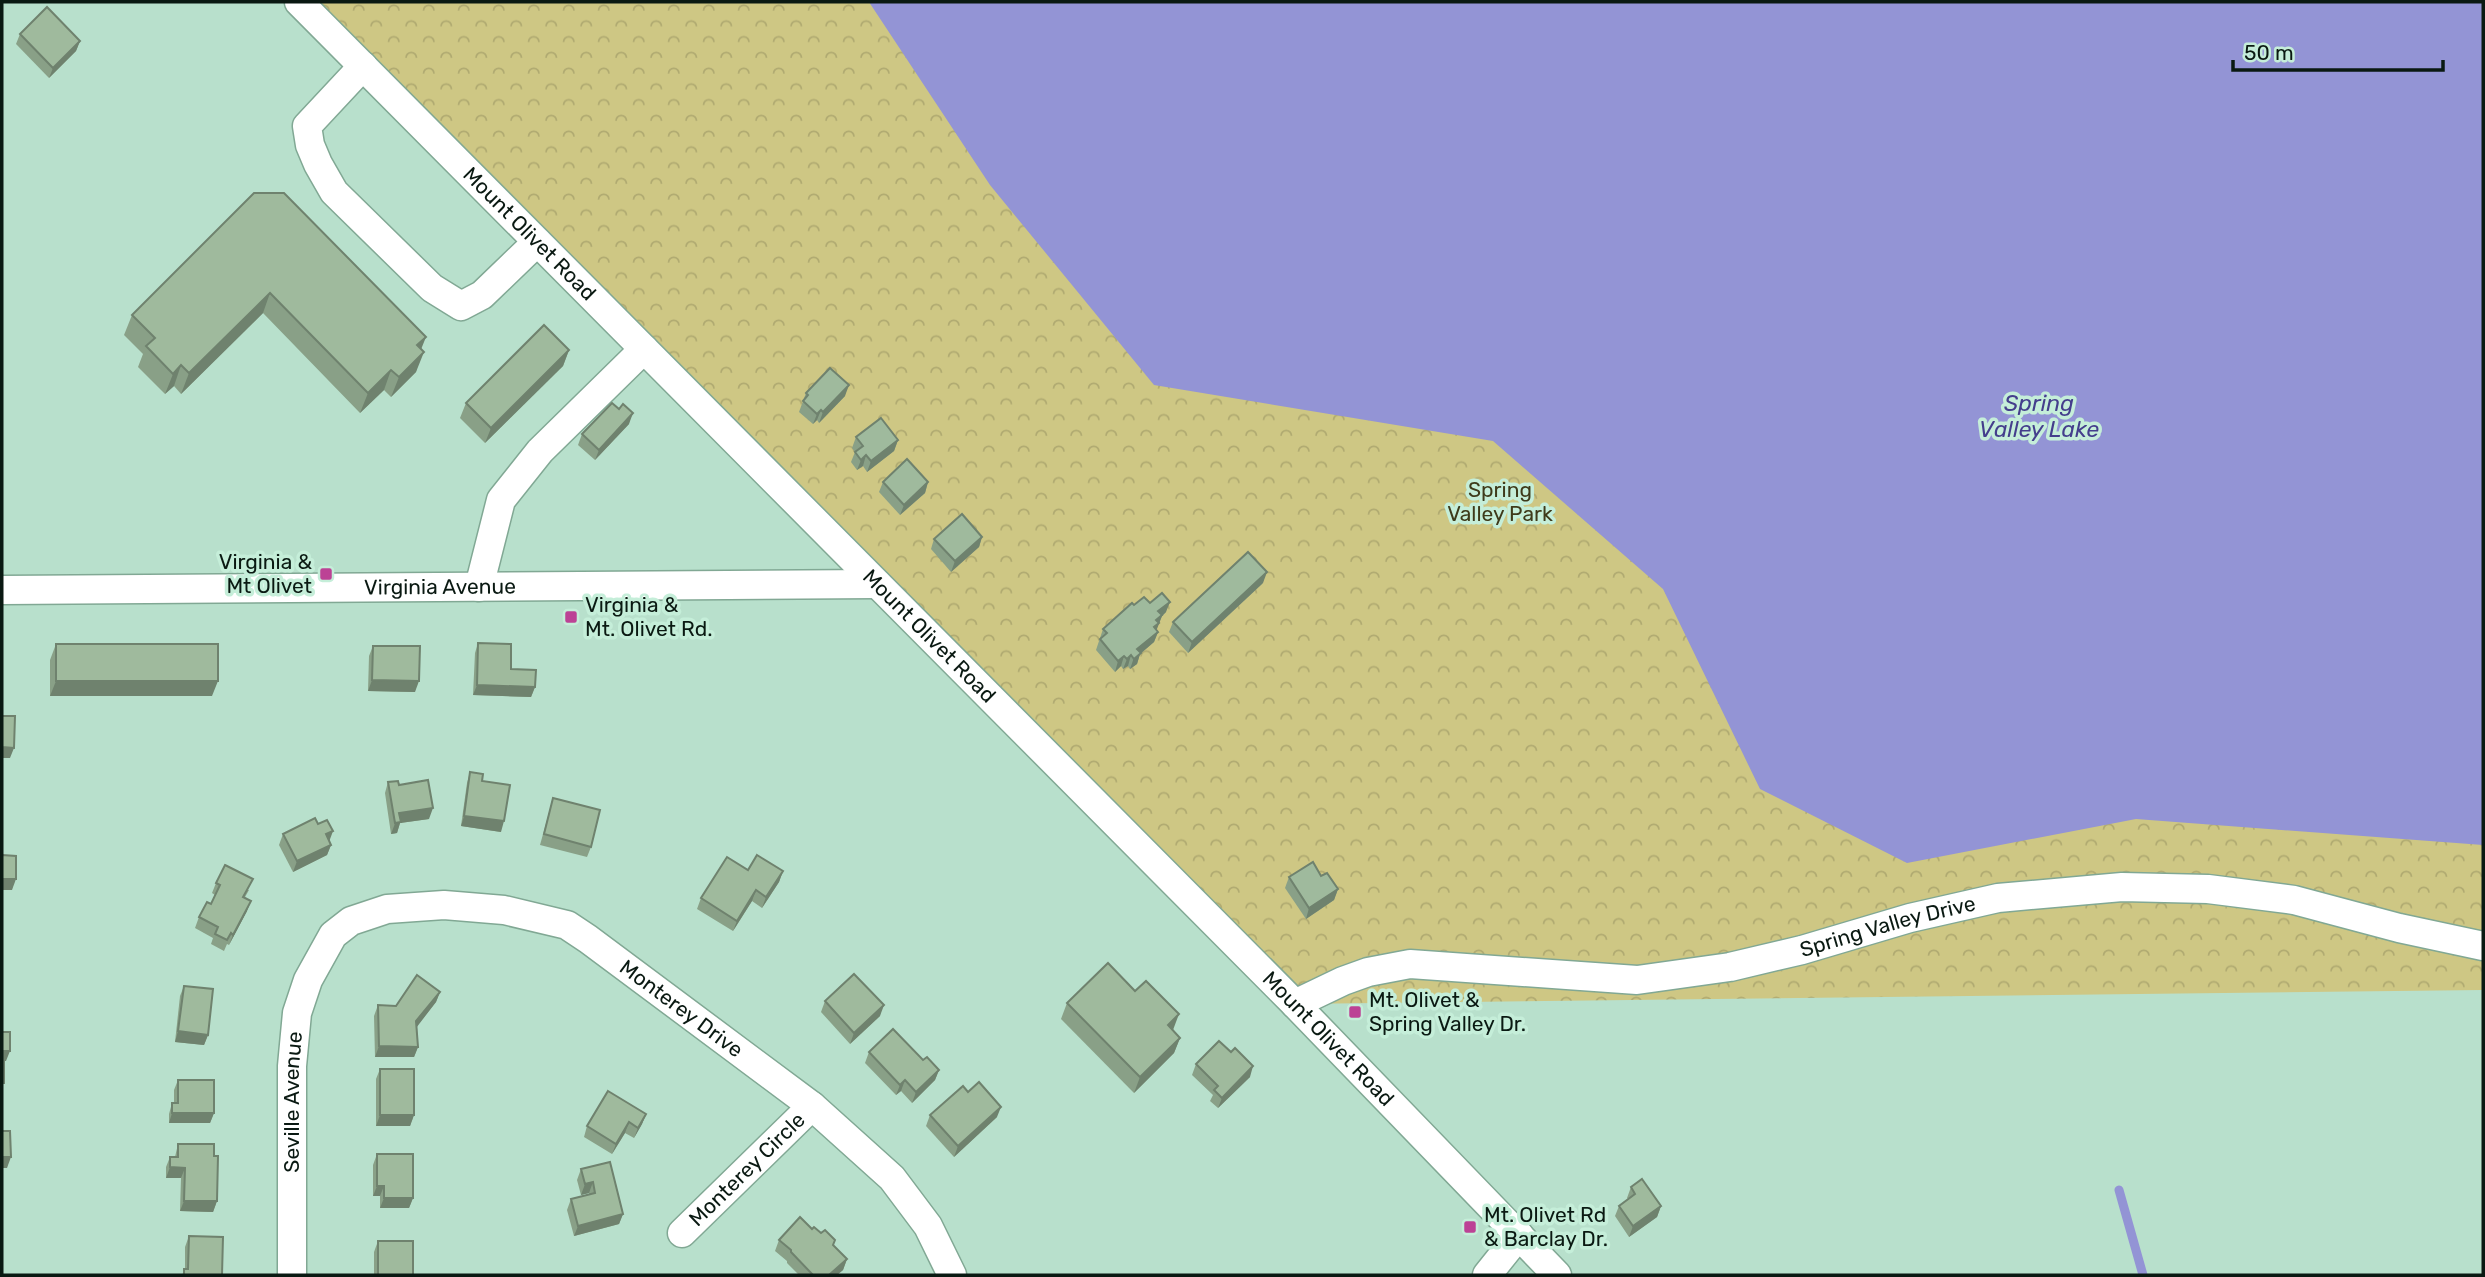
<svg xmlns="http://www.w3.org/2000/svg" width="2485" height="1277" font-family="Rubik,sans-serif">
  <defs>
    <pattern id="park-crowns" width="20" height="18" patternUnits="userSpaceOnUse" patternTransform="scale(1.75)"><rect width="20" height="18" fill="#cec784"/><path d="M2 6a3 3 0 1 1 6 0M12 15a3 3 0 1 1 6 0" fill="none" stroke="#b0aa71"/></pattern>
  </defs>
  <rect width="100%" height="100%" fill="#b8e0cc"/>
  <path fill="url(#park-crowns)" d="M292,2H2483V990L1295,1004Z"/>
  <path fill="#9394d5" d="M869,2H2483V845L2136,819L1907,863L1760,789L1663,589L1493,441L1154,385L990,185Z"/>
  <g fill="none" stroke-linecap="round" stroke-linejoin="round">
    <path stroke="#9394d5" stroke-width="9" d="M2119,1190L2143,1275"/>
    <g stroke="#81a894" stroke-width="31">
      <g id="minor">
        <path id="s1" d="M299,2L1295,1004L1557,1275"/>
        <path d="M363,66L307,126L310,145L318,164L334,192L432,288L461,306L482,295L537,242"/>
        <path d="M479,587L501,500L540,451L644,349"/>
        <path id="s2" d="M2,590L877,584"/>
        <path id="s3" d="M1295,1004L1343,981L1368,972L1410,964L1637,980L1730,967L1802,950L1910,918L1998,898L2122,887L2208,889L2294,900L2399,928L2483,946"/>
        <path id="s4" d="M682,1233L812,1106"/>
        <path id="s5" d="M292,1275V1066L297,1013L308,980L333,935L351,921L387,909L444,905L504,910L567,925L588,939L812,1106L892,1178L928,1226L952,1275"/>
        <path d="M1487,1275L1519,1235"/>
      </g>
    </g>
    <use href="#minor" stroke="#fff" stroke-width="28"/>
  </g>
  <g fill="#89a087">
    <path d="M20,34L80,41L76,51L49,78L16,44Z"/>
    <path d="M254,193L421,349L416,372L391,397L384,390L360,413L263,313L181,394L174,386L165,394L138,367L143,354L124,335L132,315Z"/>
    <path d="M569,350L563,366L485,443L460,418L466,403Z"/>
    <path d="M806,393L845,396L819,423L817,420L813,424L799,412Z"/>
    <path d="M619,409L629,424L595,460L578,445L582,434Z"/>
    <path d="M856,437L898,440L894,451L867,472L863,466L857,470L851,462L855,452L852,448Z"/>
    <path d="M883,482H928L925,493L900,515L879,492Z"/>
    <path d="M982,537L979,547L951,572L931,549L934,539Z"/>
    <path d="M1263,583L1188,653L1169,632L1173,622Z"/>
    <path d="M1150,603L1166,612L1162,616L1156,630L1158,632L1154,642L1140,654L1137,664L1130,669L1128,666L1123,669L1121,666L1115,672L1096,650L1103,629Z"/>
    <path d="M478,643L511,669L535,687L531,697L473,695L475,653Z"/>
    <path d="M56,644L212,696H50V660Z"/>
    <path d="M373,646L415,692L368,691L369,656Z"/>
    <path d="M470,772L482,781L501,832L461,826L467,783Z"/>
    <path d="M388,782L399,785L429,819L400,823L397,833L391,834L385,793Z"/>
    <path d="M553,798L591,847L587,857L540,845Z"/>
    <path d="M318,824L331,845L327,855L293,872L279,845L283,834Z"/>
    <path d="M748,870L783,871L779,882L762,908L752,901L733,931L697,909L701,898Z"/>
    <path d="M1321,876L1338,889L1334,900L1306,919L1285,888L1289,877Z"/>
    <path d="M216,883L249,890L245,897L247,911L229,945L227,944L224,951L211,944L213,938L195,928L199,917L211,904L215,895L212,893Z"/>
    <path d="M184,986L208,1035L204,1045L175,1042L180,996Z"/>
    <path d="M440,992L436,1002L417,1026L418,1047L414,1057H375L374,1016L378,1005L396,1006Z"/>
    <path d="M825,1001L880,1016L850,1044L821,1012Z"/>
    <path d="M1067,1003L1173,1030L1180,1038L1174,1053L1134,1093L1061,1019Z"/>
    <path d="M869,1052L923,1060L939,1070L935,1080L912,1103L901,1091L896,1095L865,1063Z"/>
    <path d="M1196,1064L1250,1077L1218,1108L1210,1101L1213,1095L1192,1075Z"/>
    <path d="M380,1069L414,1115L410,1126H376V1079Z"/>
    <path d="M178,1080L214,1113L210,1123H169V1114L172,1103H174V1090Z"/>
    <path d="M968,1092L997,1117L954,1157L926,1126L930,1115Z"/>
    <path d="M646,1114L642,1124L634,1138L625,1133L612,1154L584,1137L587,1126Z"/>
    <path d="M178,1144L214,1156L217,1201L213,1212L180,1211L181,1178H166V1167L170,1157H175Z"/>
    <path d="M377,1154L413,1198L409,1208H380V1196H373V1165Z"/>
    <path d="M581,1169L623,1214L619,1224L574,1236L567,1210L571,1199L589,1194V1193L581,1195L577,1180Z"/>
    <path d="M1631,1187L1661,1206L1657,1217L1629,1237L1615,1216L1619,1206L1628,1199L1627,1198Z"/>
    <path d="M812,1229L833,1245L847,1259L843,1270L837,1275H799L787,1263V1261L775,1251L779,1240Z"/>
    <path d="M189,1236L222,1275H182L185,1269V1247Z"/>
    <path d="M378,1241L413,1275H374V1252Z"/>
  </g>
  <g fill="#6f826e">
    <path d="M80,41L76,51L49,78L53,68Z"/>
    <path d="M270,293L263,313L181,394L189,373Z"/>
    <path d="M426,337L418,357L417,345Z"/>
    <path d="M569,350L563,366L485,443L491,428Z"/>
    <path d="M424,352L416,372L391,397L399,377Z"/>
    <path d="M181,365L174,386L165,394L173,374Z"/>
    <path d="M391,370L384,390L360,413L368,393Z"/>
    <path d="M849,385L845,396L819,423L823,412Z"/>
    <path d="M821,410L817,420L813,424L817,414Z"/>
    <path d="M633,413L629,424L595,460L599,450Z"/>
    <path d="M898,440L894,451L867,472L871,461Z"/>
    <path d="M866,455L863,466L857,470L861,460Z"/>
    <path d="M928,482L925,493L900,515L904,505Z"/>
    <path d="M982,537L979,547L951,572L955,561Z"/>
    <path d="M1267,572L1263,583L1188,653L1192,642Z"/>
    <path d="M1170,602L1166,612L1162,616L1155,634L1150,638L1158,611Z"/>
    <path d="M1158,632L1154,642L1140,654L1137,664L1130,669L1137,649Z"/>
    <path d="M1131,655L1128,666L1123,669L1127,659Z"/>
    <path d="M1124,656L1121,666L1115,672L1118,661Z"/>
    <path d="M372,680L419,681L415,692L368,691Z"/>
    <path d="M56,681H218L212,696H50Z"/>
    <path d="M477,685L535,687L531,697L473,695Z"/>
    <path d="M2,747L14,748L10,758H2Z"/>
    <path d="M433,808L429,819L400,823L397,833L391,834L399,813Z"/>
    <path d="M464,816L504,821L501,832L461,826Z"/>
    <path d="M333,831L329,842L326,834Z"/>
    <path d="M331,845L327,855L293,872L297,861Z"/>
    <path d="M783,871L779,882L762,908L766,897Z"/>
    <path d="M2,879H16L12,890H2Z"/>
    <path d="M1338,889L1334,900L1306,919L1309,908Z"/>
    <path d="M756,890L752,901L733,931L737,921Z"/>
    <path d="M251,901L247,911L229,945L233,935Z"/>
    <path d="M440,992L436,1002L413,1032L416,1021Z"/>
    <path d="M884,1005L880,1016L850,1044L854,1033Z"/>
    <path d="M1179,1014L1173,1030L1162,1041L1168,1025Z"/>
    <path d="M178,1031L208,1035L204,1045L175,1042Z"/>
    <path d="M1180,1038L1174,1053L1134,1093L1140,1077Z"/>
    <path d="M379,1046L418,1047L414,1057H375Z"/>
    <path d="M4,1051H10L6,1061H2Z"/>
    <path d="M1253,1066L1250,1077L1218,1108L1222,1098Z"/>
    <path d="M939,1070L935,1080L912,1103L916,1092Z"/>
    <path d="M905,1080L901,1091L896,1095L900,1085Z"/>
    <path d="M1001,1107L997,1117L954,1157L958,1146Z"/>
    <path d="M172,1113H214L210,1123H169Z"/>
    <path d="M646,1114L642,1124L634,1138L638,1128Z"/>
    <path d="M380,1115H414L410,1126H376Z"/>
    <path d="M629,1122L625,1133L612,1154L616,1144Z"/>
    <path d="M2,1157H11L7,1168H2Z"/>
    <path d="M170,1167L185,1168L181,1178H166Z"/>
    <path d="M593,1182L589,1193L581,1195L585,1184Z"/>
    <path d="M377,1186H384L380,1196H373Z"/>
    <path d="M384,1198H413L409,1208H380Z"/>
    <path d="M184,1201H217L213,1212L180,1211Z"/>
    <path d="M1661,1206L1657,1217L1629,1237L1633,1226Z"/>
    <path d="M623,1214L619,1224L574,1236L578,1226Z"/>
    <path d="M847,1259L843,1270L837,1275H829Z"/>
  </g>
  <g fill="#9fba9d" stroke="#6f826e" stroke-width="2">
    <path d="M47,7L80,41L53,68L20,34Z"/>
    <path d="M254,193H284L426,337L417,345L424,352L399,377L391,370L368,393L270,293L189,373L181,365L173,374L146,346L155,338L132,315Z"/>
    <path d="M544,325L569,350L491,428L466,403Z"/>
    <path d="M830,368L849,385L823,412L821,410L817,414L803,401L808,395L806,393Z"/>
    <path d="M612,403L619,409L623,404L633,413L599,450L582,434Z"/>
    <path d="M881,418L898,440L871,461L866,455L861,460L855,452L863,446L856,437Z"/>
    <path d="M907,459L928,482L904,505L883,482Z"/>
    <path d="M962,514L982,537L955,561L934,539Z"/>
    <path d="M1248,552L1267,572L1192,642L1173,622Z"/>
    <path d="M1162,593L1170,602L1158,611L1162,615L1156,620L1159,623L1154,627L1158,632L1137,649L1141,653L1134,659L1131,655L1127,659L1124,656L1118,661L1100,639L1107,633L1103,629L1132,603L1134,605L1144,597L1150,603Z"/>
    <path d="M478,643L511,644V669L536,670L535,687L477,685Z"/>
    <rect x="56" y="644" width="162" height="37"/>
    <path d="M373,646H420L419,681L372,680Z"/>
    <path d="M2,716H15L14,748L2,747Z"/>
    <path d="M470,772L483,774L482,781L510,785L504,821L464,816Z"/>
    <path d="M428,780L433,808L399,813L401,822L395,823L388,782L398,781L399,785Z"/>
    <path d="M553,798L600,810L591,847L544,834Z"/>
    <path d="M315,818L318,824L327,820L333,831L326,834L331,845L297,861L283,834Z"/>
    <path d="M2,855L16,856V879H2Z"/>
    <path d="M757,855L783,871L766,897L756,890L737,921L701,898L727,857L748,870Z"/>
    <path d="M1313,862L1321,876L1327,873L1338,889L1309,908L1289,877Z"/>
    <path d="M225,865L253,879L243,897L251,901L233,935L231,933L227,940L215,934L218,927L199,917L207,902L211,904L220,885L216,883Z"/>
    <path d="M1108,963L1135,991L1146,981L1179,1014L1168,1025L1180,1038L1140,1077L1067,1003Z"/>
    <path d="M854,974L884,1005L854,1033L825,1001Z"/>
    <path d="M417,975L440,992L416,1021L418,1047L379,1046L378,1005L396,1006Z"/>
    <path d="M184,986L213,989L208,1035L178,1031Z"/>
    <path d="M893,1029L923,1060L927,1057L939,1070L916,1092L905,1080L900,1085L869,1052Z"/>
    <path d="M2,1032H10V1051H4V1083H2Z"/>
    <path d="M1219,1041L1231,1052L1235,1048L1253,1066L1222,1098L1214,1090L1218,1086L1196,1064Z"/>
    <rect x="380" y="1069" width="34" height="46"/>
    <path d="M178,1080H214V1113H172V1103H178Z"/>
    <path d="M979,1082L1001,1107L958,1146L930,1115L963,1086L968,1092Z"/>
    <path d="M608,1091L646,1114L638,1128L629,1122L616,1144L587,1126Z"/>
    <path d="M2,1131H10L11,1157H2Z"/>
    <path d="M178,1144H214V1156H218L217,1201H184L185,1168L170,1167V1157H178Z"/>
    <path d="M377,1154H413V1198H384V1186H377Z"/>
    <path d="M610,1162L623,1214L578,1226L571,1199L595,1193L593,1182L585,1184L581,1169Z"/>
    <path d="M1642,1179L1661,1206L1633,1226L1619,1206L1635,1194L1631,1187Z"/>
    <path d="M800,1217L812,1229L814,1227L821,1233L825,1230L835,1240L833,1245L847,1259L829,1275H813L791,1252V1250L779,1240Z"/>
    <path d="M189,1236L223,1237L222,1275H184V1269H188Z"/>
    <rect x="378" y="1241" width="35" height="34"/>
  </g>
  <g fill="#bc4295" stroke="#c5eed9" stroke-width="2.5">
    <rect x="319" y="567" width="14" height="14" rx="3.5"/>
    <rect x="564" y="610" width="14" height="14" rx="3.5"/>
    <rect x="1348" y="1005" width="14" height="14" rx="3.5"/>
    <rect x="1463" y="1220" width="14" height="14" rx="3.5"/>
  </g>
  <g text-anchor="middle" stroke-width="7" stroke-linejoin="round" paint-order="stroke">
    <g font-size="21" fill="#0a1912" stroke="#c5eed9">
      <text dy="7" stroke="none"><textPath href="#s1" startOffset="327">Mount Olivet Road</textPath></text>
      <text dy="7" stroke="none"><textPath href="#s2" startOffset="438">Virginia Avenue</textPath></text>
      <text dy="7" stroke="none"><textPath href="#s1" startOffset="894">Mount Olivet Road</textPath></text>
      <text dy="7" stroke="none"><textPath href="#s3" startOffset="607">Spring Valley Drive</textPath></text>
      <text dy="7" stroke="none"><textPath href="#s5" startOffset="733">Monterey Drive</textPath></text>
      <text dy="7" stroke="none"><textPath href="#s1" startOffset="1461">Mount Olivet Road</textPath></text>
      <text dy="7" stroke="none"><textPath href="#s5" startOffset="173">Seville Avenue</textPath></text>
      <text dy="7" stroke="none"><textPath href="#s4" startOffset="91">Monterey Circle</textPath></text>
    </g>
    <g font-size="21" fill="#3e3a1a" stroke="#c5eed9">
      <text x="1500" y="497">Spring<tspan x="1500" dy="24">Valley Park</tspan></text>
    </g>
    <g font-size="21" fill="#0a1912" stroke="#c5eed9" text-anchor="start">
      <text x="312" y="569" text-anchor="end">Virginia &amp;<tspan x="312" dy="24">Mt Olivet</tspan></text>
      <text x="585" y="612">Virginia &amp;<tspan x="585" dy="24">Mt. Olivet Rd.</tspan></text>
      <text x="1369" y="1007">Mt. Olivet &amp;<tspan x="1369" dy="24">Spring Valley Dr.</tspan></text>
      <text x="1484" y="1222">Mt. Olivet Rd<tspan x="1484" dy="24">&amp; Barclay Dr.</tspan></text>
    </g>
    <g font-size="23" font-style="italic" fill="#443e8c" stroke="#c5eed9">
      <text x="2039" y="411">Spring<tspan x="2039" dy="26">Valley Lake</tspan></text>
    </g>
  </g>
  <rect width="2485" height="1277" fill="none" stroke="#0a1912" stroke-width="7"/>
  <path d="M2233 60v10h210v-10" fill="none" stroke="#0a1912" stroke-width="3.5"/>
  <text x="2244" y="60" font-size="21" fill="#0a1912" stroke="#c5eed9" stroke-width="5" paint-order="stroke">50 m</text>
</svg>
